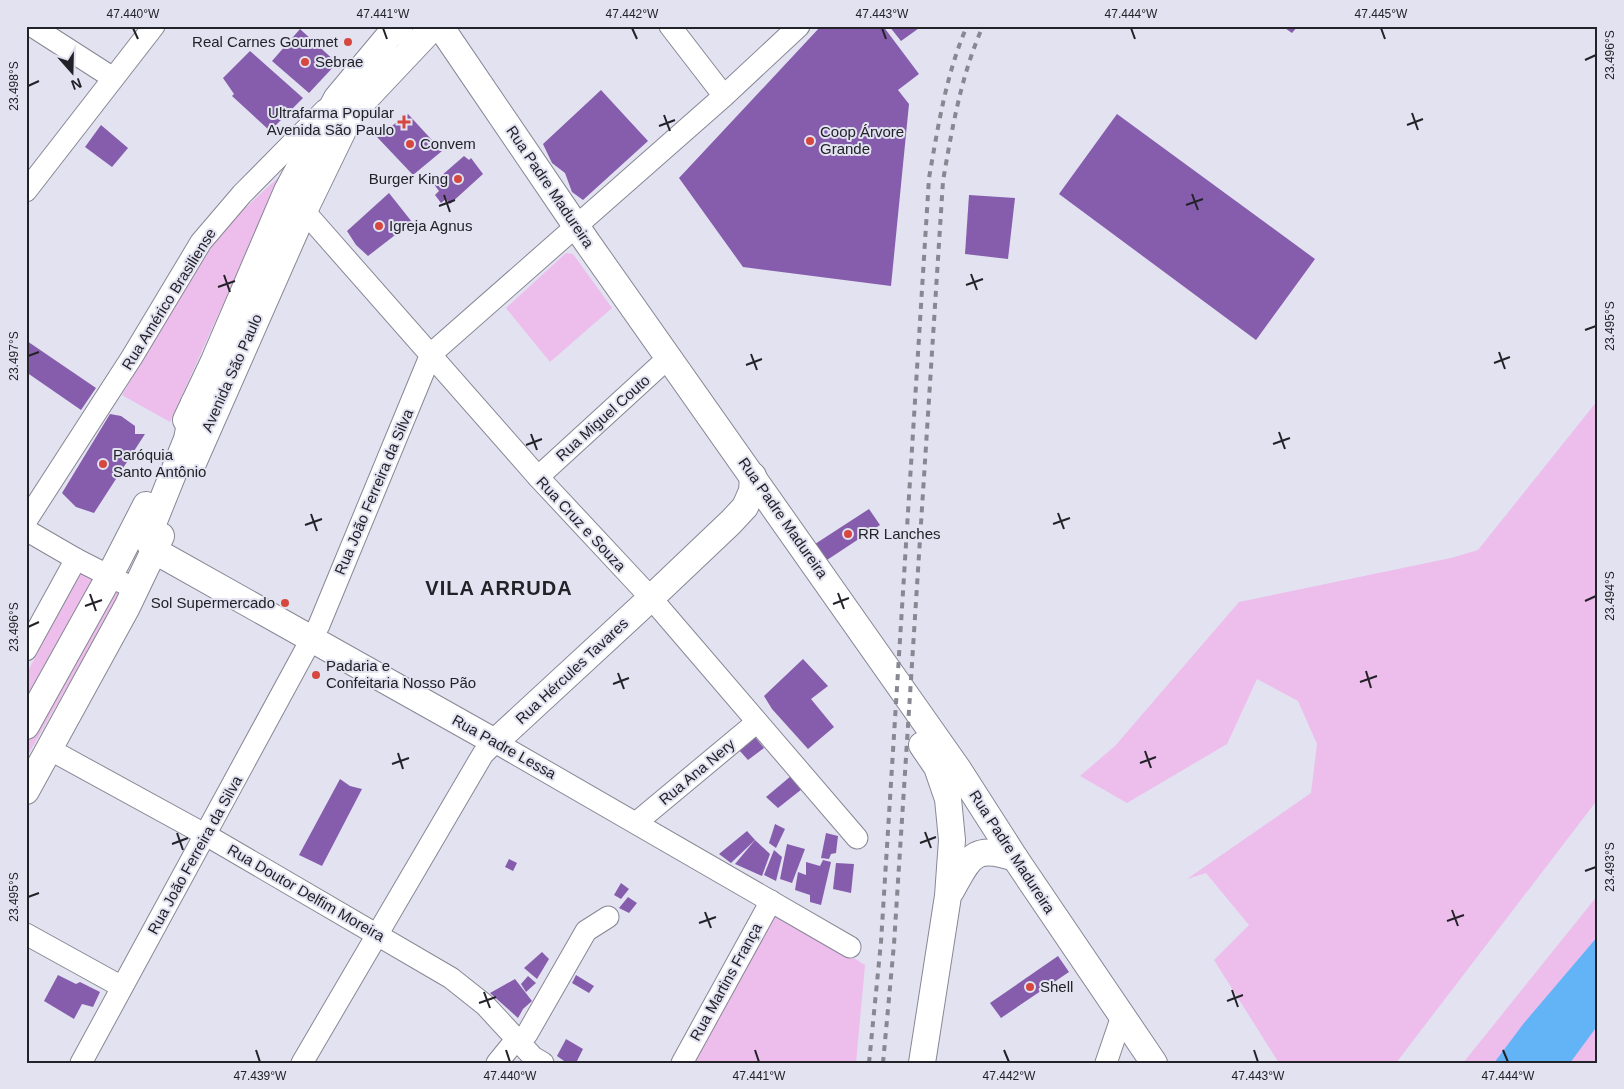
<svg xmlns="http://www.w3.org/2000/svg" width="1624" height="1089" font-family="Arial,sans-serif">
  <rect width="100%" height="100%" fill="#e2e2f1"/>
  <g fill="#edbdec">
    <path d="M281,175L170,422L122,395L219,232Z"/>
    <path d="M566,253L573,254L612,308L550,362L506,308Z"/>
    <path d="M1598,400V799L1396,1063H1279L1214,960L1249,925L1206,873L1187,879L1311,793L1317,744L1298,701L1257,679L1227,744L1127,803L1080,776L1115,746L1239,602L1451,558L1478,550Z"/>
    <path d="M84,571L97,577L26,717V675L79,573Z"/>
    <path d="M115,590L120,595L29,753L26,750V738Z"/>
    <path d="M1598,895V1063H1463Z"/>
    <path d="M774,912L825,940L865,965L856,1063H688Z"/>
  </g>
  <path fill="#63b4f7" d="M1598,936V1025L1570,1063H1494L1524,1023Z"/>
  <g fill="#865dac">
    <path d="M821,26H883L919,74L898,90L909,104L891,286L743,267L679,178Z"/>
    <path d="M889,26H922L901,41Z"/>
    <path d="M1282,26H1298L1292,33Z"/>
    <path d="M300,29L337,63L309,93L272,61Z"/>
    <path d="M250,51L303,98L270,131L232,96L234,94L223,78Z"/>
    <path d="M601,90L648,141L583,200L572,192L565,173L552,163L543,144Z"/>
    <path d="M408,114L442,151L413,175L377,137Z"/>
    <path d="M1117,114L1315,259L1256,340L1059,194Z"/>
    <path d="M101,125L128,148L112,167L85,147Z"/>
    <path d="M464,156L469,160L471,158L483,174L450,204L446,199L441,203L435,195L439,191L433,183Z"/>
    <path d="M389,193L412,222L368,256L356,245L347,231Z"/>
    <path d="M969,195L1015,198L1008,259L965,254Z"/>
    <path d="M27,341L96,388L81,410L26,372Z"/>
    <path d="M110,414L121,416L135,426V434H145L94,513L76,507L62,493Z"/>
    <path d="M869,509L880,525L827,560L815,544Z"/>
    <path d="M803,659L828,686L811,699L834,727L808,749L772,709L764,696Z"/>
    <path d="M755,737L764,748L748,760L739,750Z"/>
    <path d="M791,776L802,789L778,808L766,797Z"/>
    <path d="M340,779L350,786L362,789L322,866L299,855Z"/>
    <path d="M775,824L785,829L776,848L769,843Z"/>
    <path d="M747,831L755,840L731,863L719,854Z"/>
    <path d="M826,833L838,836L836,853L831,854L829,859L821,858Z"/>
    <path d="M755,840L770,854L762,876L735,864Z"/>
    <path d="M787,844L805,849L792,883L780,879Z"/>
    <path d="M774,850L782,857L776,881L764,875Z"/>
    <path d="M509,859L517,863L513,871L505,867Z"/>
    <path d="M823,860L831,862L821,905L810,902V895L795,890L798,872L806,875V862L820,866Z"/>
    <path d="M836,863L854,864L851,893L833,889Z"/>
    <path d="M621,883L629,889L621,899L614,895Z"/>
    <path d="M628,897L637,903L629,913L619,908Z"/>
    <path d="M542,952L549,959L537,979L524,968Z"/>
    <path d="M1058,956L1069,972L1001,1018L990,1003Z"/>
    <path d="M58,975L76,984L80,982L100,992L93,1007L82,1004L74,1019L44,1001Z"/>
    <path d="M576,975L594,986L589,993L572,983Z"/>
    <path d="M528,976L536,983L526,992L521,984Z"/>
    <path d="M515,979L532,1001L523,1009L518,1018L490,993Z"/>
    <path d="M566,1039L583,1049L576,1063H567L557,1056Z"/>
  </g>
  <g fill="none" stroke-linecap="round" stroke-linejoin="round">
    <g stroke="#878795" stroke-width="23">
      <g id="minor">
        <path d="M32,26L113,78"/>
        <path d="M670,26L724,96"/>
        <path d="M26,191L154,26"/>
        <path d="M304,211L538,477L651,598L857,838"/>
        <path d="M538,477L668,358"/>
        <path d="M26,521L132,357L201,242L242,194L325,110"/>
        <path d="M26,530L76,559L135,589"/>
        <path d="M26,650L76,559"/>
        <path d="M49,749L206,835L451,978L485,1005L533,1057L543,1063"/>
        <path d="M637,822L757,722"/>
        <path d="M26,934L122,987"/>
        <path d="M81,1063L319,625L431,354L724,96L799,26"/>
        <path d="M302,1063L483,754L495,742L850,947"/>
        <path d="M497,1063L510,1047L527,1034L586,931L608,917"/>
        <path d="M682,1063L771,901"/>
        <path d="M1106,1063L1122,1016"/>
      </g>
    </g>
    <g stroke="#878795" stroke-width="28">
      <g id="major">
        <path d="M440,26L587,242L958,769L1015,858L1154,1063"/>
        <path d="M194,403L187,439L148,536L150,544L155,551L495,742L651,598L731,522L745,507L752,491L753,476"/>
        <path d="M186,420L214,361L287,191L337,98L388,37L400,26"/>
        <path d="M193,463L304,211L351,114L434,26"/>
        <path d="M26,726L109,577L146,505"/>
        <path d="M922,745L937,767L948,799L952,840L948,896L922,1063"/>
        <path d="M26,791L127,607L161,536"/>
        <path d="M951,891C970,857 973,844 1015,858"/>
      </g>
    </g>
    <use href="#minor" stroke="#fff" stroke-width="21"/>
    <use href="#major" stroke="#fff" stroke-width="26"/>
    <g stroke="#888893" stroke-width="4" stroke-dasharray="6 6" stroke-linecap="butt">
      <path d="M869,1063L881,942L929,178C938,127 946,74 967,26"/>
      <path d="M883,1063L894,944L943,181C952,129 961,75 983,26"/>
    </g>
  </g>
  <path fill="none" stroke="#222228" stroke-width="2" d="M133,28L138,39M383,28L387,39M632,28L637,39M882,28L886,39M1131,28L1135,39M1381,28L1385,39M1585,60L1596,55M28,86L39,81M1412,113L1418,130M664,115L670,131M1407,125L1423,119M659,126L675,120M1192,194L1198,210M444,195L450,212M1186,205L1203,199M439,206L455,200M971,274L977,290M224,275L230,292M966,285L983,279M218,287L235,281M1585,330L1596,326M1499,352L1505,369M751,354L757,370M28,356L39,352M1494,363L1510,357M746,365L762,359M1279,432L1285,449M531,434L537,450M1273,444L1290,438M526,445L542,439M1058,513L1064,529M311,514L317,531M1053,524L1070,518M305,525L322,519M838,593L844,609M90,594L96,611M1585,601L1596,596M833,604L849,598M85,606L102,600M28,627L39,622M1366,671L1371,688M618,673L624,689M1360,682L1377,676M613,684L629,678M1145,751L1151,768M398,753L403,769M1140,763L1156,757M392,764L409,758M925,832L931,848M177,833L183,850M920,843L936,837M172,844L188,838M1585,871L1596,867M28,897L39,893M1452,910L1458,926M705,912L711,928M1447,921L1464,915M699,923L716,917M1232,990L1238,1007M484,992L490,1008M1227,1001L1243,995M479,1003L496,997M256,1050L260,1062M506,1050L510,1062M755,1050L759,1062M1004,1050L1009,1062M1254,1050L1258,1062M1503,1050L1508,1062"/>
  <g fill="#d6483f" stroke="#e2e2f1" stroke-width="2">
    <circle cx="348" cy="42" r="5"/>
    <circle cx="305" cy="62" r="5"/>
    <path d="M401.5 114.5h5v5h5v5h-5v5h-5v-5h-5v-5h5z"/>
    <circle cx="810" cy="141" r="5"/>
    <circle cx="410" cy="144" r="5"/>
    <circle cx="458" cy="179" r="5"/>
    <circle cx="379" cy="226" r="5"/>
    <circle cx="103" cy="464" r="5"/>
    <circle cx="848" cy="534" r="5"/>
    <circle cx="285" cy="603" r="5"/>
    <circle cx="316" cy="675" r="5"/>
    <circle cx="1030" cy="987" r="5"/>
  </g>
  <g text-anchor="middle" stroke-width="4" stroke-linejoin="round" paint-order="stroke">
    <g font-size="15" fill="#222228" stroke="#e2e2f1" text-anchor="start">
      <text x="338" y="47" text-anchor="end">Real Carnes Gourmet</text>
      <text x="315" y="67">Sebrae</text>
      <text x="394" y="118" text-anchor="end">Ultrafarma Popular<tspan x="394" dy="17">Avenida São Paulo</tspan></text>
      <text x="820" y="137">Coop Árvore<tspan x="820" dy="17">Grande</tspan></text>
      <text x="420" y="149">Convem</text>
      <text x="448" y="184" text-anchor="end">Burger King</text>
      <text x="389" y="231">Igreja Agnus</text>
      <text x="113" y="460">Paróquia<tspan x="113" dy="17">Santo Antônio</tspan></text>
      <text x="858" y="539">RR Lanches</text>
      <text x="275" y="608" text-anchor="end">Sol Supermercado</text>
      <text x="326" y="671">Padaria e<tspan x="326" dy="17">Confeitaria Nosso Pão</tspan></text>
      <text x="1040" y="992">Shell</text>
    </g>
    <g font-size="15" fill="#222228" stroke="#e2e2f1">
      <text transform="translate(550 187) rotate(56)" y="5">Rua Padre Madureira</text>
      <text transform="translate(169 299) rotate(-58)" y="5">Rua Américo Brasiliense</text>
      <text transform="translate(232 373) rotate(-66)" y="5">Avenida São Paulo</text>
      <text transform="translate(603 418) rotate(-42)" y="5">Rua Miguel Couto</text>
      <text transform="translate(374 492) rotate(-67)" y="5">Rua João Ferreira da Silva</text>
      <text transform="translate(783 518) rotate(55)" y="5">Rua Padre Madureira</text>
      <text transform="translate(581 524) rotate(47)" y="5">Rua Cruz e Souza</text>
      <text transform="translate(572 671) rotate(-43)" y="5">Rua Hércules Tavares</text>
      <text transform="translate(504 747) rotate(29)" y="5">Rua Padre Lessa</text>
      <text transform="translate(697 772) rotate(-40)" y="5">Rua Ana Nery</text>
      <text transform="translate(1012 852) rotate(57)" y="5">Rua Padre Madureira</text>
      <text transform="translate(195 855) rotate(-61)" y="5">Rua João Ferreira da Silva</text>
      <text transform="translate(306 893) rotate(30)" y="5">Rua Doutor Delfim Moreira</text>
      <text transform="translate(726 982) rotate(-61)" y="5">Rua Martins França</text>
    </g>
    <g font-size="20" font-weight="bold" letter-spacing="1" fill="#222228" stroke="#e2e2f1">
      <text x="499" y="595">VILA ARRUDA</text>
    </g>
  </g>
  <rect width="1624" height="1089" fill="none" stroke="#e2e2f1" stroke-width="55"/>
  <g transform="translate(72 72) rotate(160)" stroke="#e2e2f1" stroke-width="4" paint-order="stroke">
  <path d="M0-4L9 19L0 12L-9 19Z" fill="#222228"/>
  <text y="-8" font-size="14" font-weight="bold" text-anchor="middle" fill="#222228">N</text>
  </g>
  <rect x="28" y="28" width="1568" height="1034" fill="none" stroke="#222228" stroke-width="2"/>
  <g font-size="12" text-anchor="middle" fill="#222228">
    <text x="133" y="18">47.440°W</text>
    <text x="383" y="18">47.441°W</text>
    <text x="632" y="18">47.442°W</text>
    <text x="882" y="18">47.443°W</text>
    <text x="1131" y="18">47.444°W</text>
    <text x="1381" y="18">47.445°W</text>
    <text transform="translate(1610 55) rotate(-90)" y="4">23.496°S</text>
    <text transform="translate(14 86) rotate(-90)" y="4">23.498°S</text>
    <text transform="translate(1610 326) rotate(-90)" y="4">23.495°S</text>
    <text transform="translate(14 356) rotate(-90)" y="4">23.497°S</text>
    <text transform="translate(1610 596) rotate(-90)" y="4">23.494°S</text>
    <text transform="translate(14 627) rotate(-90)" y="4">23.496°S</text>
    <text transform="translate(1610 867) rotate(-90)" y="4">23.493°S</text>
    <text transform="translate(14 897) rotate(-90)" y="4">23.495°S</text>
    <text x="260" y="1080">47.439°W</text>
    <text x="510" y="1080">47.440°W</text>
    <text x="759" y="1080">47.441°W</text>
    <text x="1009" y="1080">47.442°W</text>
    <text x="1258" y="1080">47.443°W</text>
    <text x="1508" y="1080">47.444°W</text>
  </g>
</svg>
